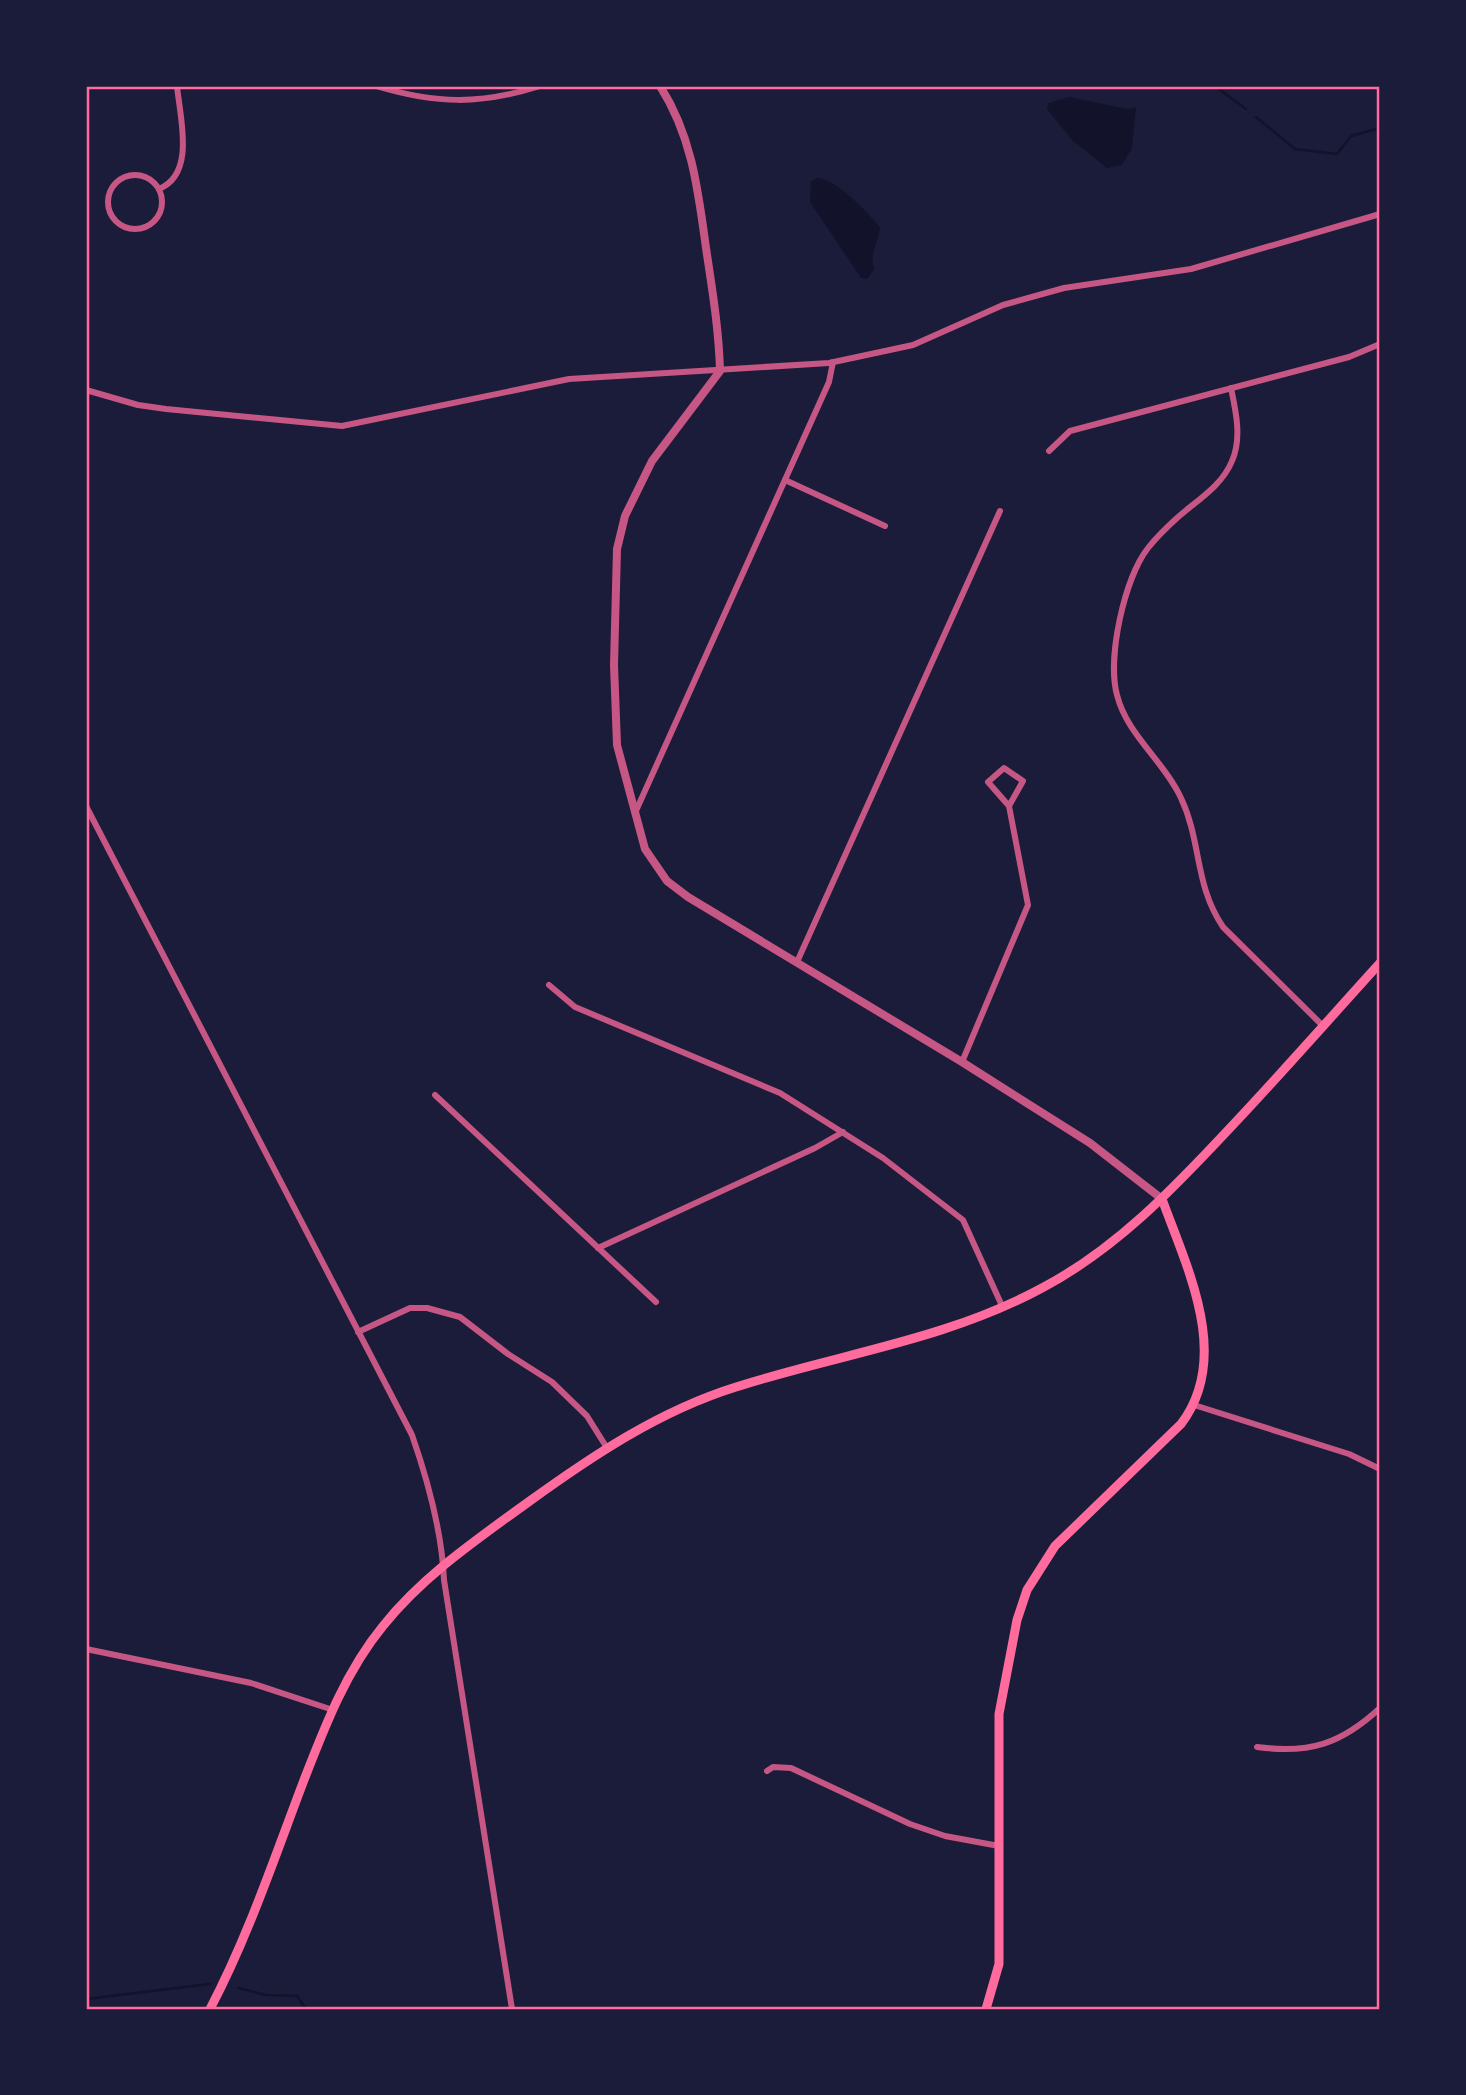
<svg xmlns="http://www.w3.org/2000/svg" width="1466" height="2095" font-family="'Alegreya Sans',sans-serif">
  <rect width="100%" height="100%" fill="#1b1b3a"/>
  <g fill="#12122b">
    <path d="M1069,97L1127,109L1136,107L1132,148L1122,165L1107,168L1072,140L1047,109L1049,103Z"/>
    <path d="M817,178C837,179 867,212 880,227C879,244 869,252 874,269L867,279L861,278L810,202L811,181Z"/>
  </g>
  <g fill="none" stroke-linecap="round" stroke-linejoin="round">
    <g stroke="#12122b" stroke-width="2.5">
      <path d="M1215,86L1246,109"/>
      <path d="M1256,117L1295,149L1337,154L1351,136L1380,128"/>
      <path d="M238,1988L266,1995L297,1996L306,2009"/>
      <path d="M86,1999L210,1984"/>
    </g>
    <g stroke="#c65784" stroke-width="6">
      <path d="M376,86C436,104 480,105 540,86"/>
      <circle cx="135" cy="202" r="27"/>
      <path d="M159,189C196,174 180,118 177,86"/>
      <path d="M1231,388C1236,412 1242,438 1232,461C1222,486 1196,501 1177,518C1167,527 1156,538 1148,548C1124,579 1107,658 1117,695C1127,735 1164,761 1181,798C1202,843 1194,884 1223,927L1323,1026"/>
      <path d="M86,390L138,405L166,409L342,426L569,379L829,363L913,345L1003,305L1064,288L1191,269L1380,214"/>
      <path d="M1049,451L1070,431L1349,357L1380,344"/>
      <path d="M785,480L885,526"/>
      <path d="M86,806L412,1435C428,1481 442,1532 444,1580L512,2009"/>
      <path d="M635,813L829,382L833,362"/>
      <path d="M797,962L1000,511"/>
      <path d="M549,985L575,1007L780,1093L883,1158L963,1220L1003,1308"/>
      <path d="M962,1062L1028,905L1009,806L1023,781L1004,768L988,782L1009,806"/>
      <path d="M435,1095L656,1302"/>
      <path d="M598,1248L815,1148L843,1132"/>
      <path d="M358,1332L410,1308H427L460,1317L508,1354L552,1382L587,1416L607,1448"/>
      <path d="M1194,1405L1349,1454L1380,1469"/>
      <path d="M86,1649L251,1683L333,1710"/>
      <path d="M1257,1747C1310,1754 1341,1744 1380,1708"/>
      <path d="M767,1771L773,1767L791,1768L910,1824L945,1836L999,1846"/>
    </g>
    <path stroke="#c65784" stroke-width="8" d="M660,86C692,136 698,190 706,248C712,288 719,330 720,371L652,461L625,516L617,549L614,665L617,745L645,849L667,881L688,897L962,1062L1090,1143L1162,1199"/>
    <g stroke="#ff6b9d" stroke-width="9">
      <path d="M210,2009C248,1937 275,1856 304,1780C325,1726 346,1671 383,1626C423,1576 476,1540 527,1503C592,1456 659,1411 736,1387C839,1354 946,1340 1042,1288C1116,1249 1173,1189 1230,1128C1281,1074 1330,1018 1380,963"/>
      <path d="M986,2009L999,1964V1714L1017,1620L1027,1590L1055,1546L1181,1424C1232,1357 1187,1268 1162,1199"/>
    </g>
  </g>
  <rect width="1466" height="2095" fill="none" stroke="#1b1b3a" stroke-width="175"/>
  <rect x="88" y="88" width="1290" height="1920" fill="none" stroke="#ff6b9d" stroke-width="2.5"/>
</svg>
